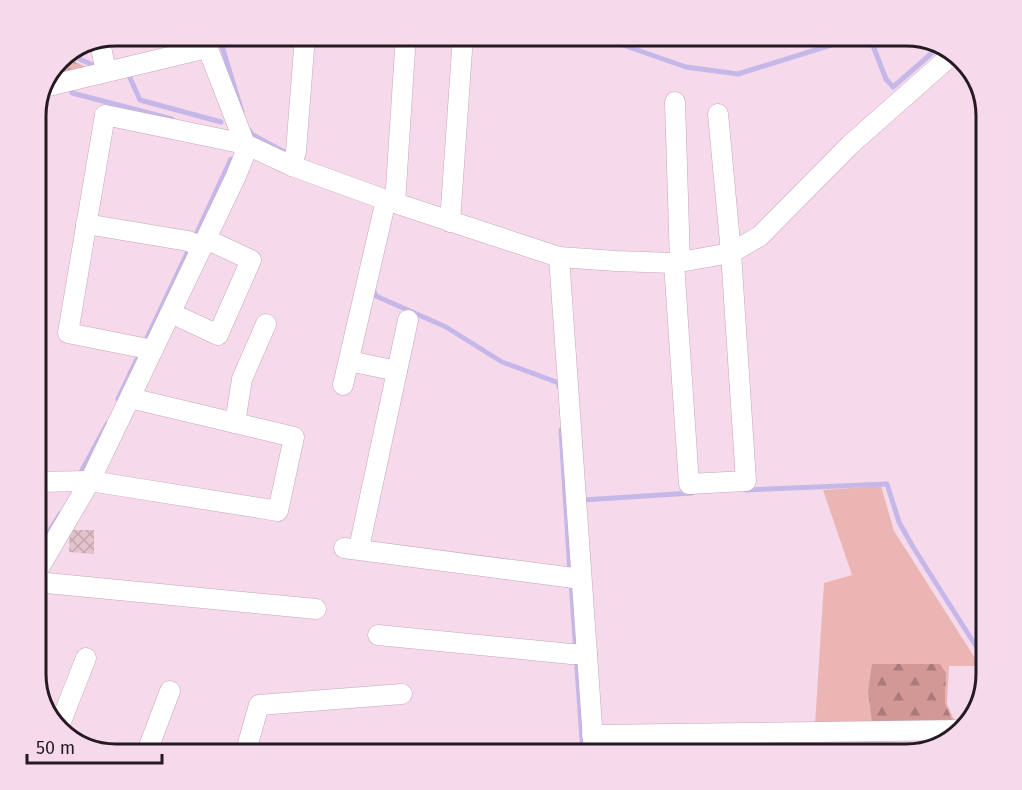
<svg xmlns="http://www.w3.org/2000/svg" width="1022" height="790" font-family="'Fira Sans',sans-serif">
  <defs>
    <pattern id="forest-firs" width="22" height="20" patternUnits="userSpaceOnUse" patternTransform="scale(1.5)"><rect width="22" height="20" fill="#d29896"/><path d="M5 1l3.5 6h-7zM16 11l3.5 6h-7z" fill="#aa7b7a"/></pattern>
    <pattern id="park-dots" width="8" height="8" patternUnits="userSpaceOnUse" patternTransform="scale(1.5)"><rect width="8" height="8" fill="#ebb5b3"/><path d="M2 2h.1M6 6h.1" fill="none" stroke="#c99b9a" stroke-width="1.8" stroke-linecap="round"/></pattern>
    <pattern id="building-cross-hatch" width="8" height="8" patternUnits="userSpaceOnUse" patternTransform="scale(1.5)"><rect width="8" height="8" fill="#e4c2cb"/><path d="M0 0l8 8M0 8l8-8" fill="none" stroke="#c3a6ae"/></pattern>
  </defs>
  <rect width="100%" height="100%" fill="#f7d9ec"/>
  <g fill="#ebb5b3" fill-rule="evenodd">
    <path d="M881,486L894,531L980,666H949L947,704L956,724L815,725L824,583L852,575L823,490ZM872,664L946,673L945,703L952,722Z"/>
    <path d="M793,737V754H688L687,739Z"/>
  </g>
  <path fill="url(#forest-firs)" d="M872,664H940L946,673L945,703L953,722H872L868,691Z"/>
  <path fill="url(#park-dots)" d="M63,56L90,69L53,77Z"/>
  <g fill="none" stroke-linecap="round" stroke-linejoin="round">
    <g stroke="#c5b8e9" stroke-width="5">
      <path d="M219,36L242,112"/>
      <path d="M561,36L620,44L686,67L738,74L860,36"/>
      <path d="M868,36L870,38L886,79L893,87L939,47"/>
      <path d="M68,54L93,65"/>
      <path d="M130,78L140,100L221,122"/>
      <path d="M72,93L172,119"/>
      <path d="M248,129L253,135L288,154"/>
      <path d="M194,239L231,159"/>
      <path d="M373,289L376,296L446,327L502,362L559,383V387"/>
      <path d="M118,399L190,247"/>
      <path d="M561,430L570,573"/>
      <path d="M80,474L107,424"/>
      <path d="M746,490L887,484L899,522L913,547L986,662"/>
      <path d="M583,500L692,493"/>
      <path d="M36,552L60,514"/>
      <path d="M571,582L583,754"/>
    </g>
  </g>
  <path fill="url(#building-cross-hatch)" d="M70,530H94V554L69,552Z"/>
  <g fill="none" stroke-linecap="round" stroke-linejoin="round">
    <g stroke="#c3a7b9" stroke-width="21">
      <g id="street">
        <path d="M100,42L106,72"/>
        <path d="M48,86L207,48"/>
        <path d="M675,102L680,262"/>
        <path d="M292,166L296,151L305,36"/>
        <path d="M395,203L405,50"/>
        <path d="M450,222L463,36"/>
        <path d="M86,224L188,241L202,247"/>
        <path d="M559,257L594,754"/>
        <path d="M674,263L689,484L746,481L731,253L718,114"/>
        <path d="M171,313L218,335L251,260L206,239"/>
        <path d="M153,350L68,333L105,115L245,144L292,166L386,200L559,257L616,261L674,263L731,253L760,236L851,144L954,53"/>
        <path d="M349,361L397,371"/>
        <path d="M343,385L386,200"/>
        <path d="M235,423L242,379L266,324"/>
        <path d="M36,482L90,481L278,511L294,437L130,398"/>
        <path d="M344,548L581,579"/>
        <path d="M359,548L408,320"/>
        <path d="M36,573L90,481L236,176L244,156L245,144L203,36"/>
        <path d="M36,582L316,609"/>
        <path d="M378,635L571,654H587"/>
        <path d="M60,724L86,658"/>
        <path d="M592,735L961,730"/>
        <path d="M146,754L170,691"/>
        <path d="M245,754L259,705L402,694"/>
      </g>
    </g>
    <use href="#street" stroke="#fff" stroke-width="20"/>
  </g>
  <path d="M0 0H1022V790H0ZM116 46H906A70 70 0 0 1 976 116V674A70 70 0 0 1 906 744H116A70 70 0 0 1 46 674V116A70 70 0 0 1 116 46Z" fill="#f7d9ec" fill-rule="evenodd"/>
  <path fill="none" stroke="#251a21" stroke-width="3" d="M116 46H906A70 70 0 0 1 976 116V674A70 70 0 0 1 906 744H116A70 70 0 0 1 46 674V116A70 70 0 0 1 116 46Z"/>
  <path d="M27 754v9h135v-9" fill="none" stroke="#251a21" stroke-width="3"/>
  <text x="36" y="754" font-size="18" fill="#251a21" stroke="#f7d9ec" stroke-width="4.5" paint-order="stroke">50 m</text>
</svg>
